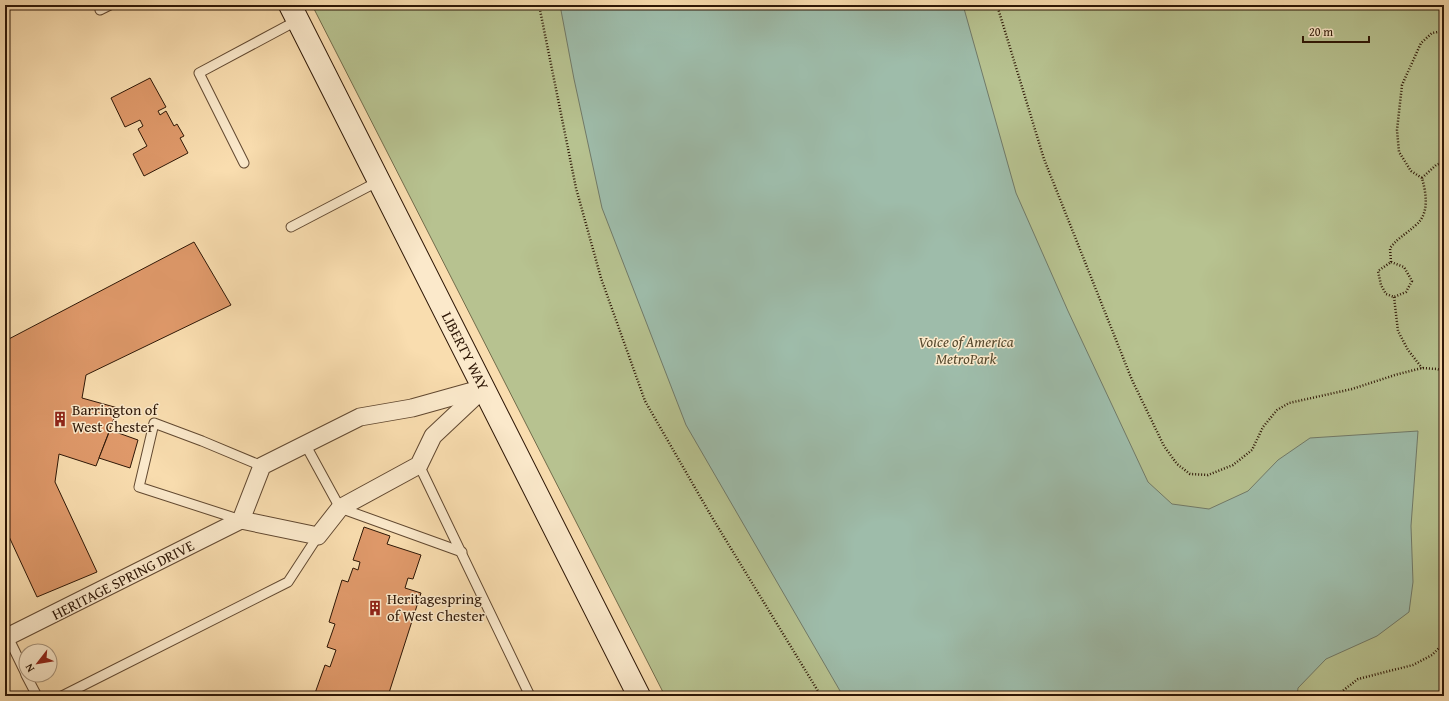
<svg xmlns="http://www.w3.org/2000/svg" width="1449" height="701" font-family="'Gentium Book Plus',serif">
  <rect width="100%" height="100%" fill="#f9ddaf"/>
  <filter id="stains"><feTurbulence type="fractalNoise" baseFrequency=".005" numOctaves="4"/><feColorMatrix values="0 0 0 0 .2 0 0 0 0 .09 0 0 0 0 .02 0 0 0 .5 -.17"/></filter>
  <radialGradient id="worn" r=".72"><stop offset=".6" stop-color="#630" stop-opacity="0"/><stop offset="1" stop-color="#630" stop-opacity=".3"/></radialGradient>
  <path fill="#b7c290" stroke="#726c4b" d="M312,5H1444V696H665Z"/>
  <path fill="#9ebcaa" stroke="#717a68" d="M560,5H963L1016,193L1068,311L1148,482L1172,504L1209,509L1248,491L1278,460L1310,438L1418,431L1411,526L1413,582L1409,612L1377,636L1326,659L1298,688L1297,696H843L686,425L602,208L574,79Z"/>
  <g fill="#df996a" stroke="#2e1706">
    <path d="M150,78L166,107L158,111L160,115L166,111L174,126L177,124L184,136L180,138L188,153L144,176L133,154L147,146L138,129L143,126L140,120L125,127L111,98Z"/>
    <path d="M194,242L231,305L86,375L82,398L118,408L96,466L59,454L55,482L97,572L37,597L5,528V341Z"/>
    <path d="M110,430L138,440L130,468L99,458Z"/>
    <path d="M364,527L390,536L387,544L421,555L413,579L408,578L405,588L421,593L388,696H314L325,665L330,667L336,650L327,647L335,624L329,622L342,580L348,582L353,568L358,570L360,562L353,560Z"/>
  </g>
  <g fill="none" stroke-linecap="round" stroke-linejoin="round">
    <g stroke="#614830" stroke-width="11">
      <g id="service">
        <path d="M100,10L110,5"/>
        <path d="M244,163L199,73L298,20"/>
        <path d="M291,227L379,181"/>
        <path d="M305,444L340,508L462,552"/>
        <path d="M419,465L530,696"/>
        <path d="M241,520L139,487L154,423L202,441L262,466"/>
        <path d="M6,633L26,674"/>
        <path d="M26,675L37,696"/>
        <path d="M62,696L288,582L318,536"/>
      </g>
    </g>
    <g stroke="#614830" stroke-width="19">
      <g id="minor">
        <path d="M241,520L262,466L360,417L412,408L480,389"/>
        <path d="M5,638L241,520L318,536L340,508L419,465L433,436L484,388"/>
      </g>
    </g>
    <g stroke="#2e1706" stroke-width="24">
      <path id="secondary" d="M290,5L639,696"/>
    </g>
    <g stroke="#2e1706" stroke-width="2.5" stroke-dasharray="1 2" stroke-linecap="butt">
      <path d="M539,5L576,188L601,278L645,401L713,519L821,696"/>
      <path d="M997,5L1044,159L1132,380L1164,446L1177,464L1190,474L1208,475L1233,465L1252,450L1263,427L1277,410L1289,403L1352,389L1395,375L1422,368L1437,369L1444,371"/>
      <path d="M1422,178L1436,165L1444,162"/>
      <path d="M1391,262L1390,248C1399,237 1406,234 1416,225C1430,213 1426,193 1422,178L1411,171L1399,152L1397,130L1402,85L1421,43L1432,33L1444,31"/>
      <path d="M1391,262L1404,267L1412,281L1406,292L1394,297L1386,294L1381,285L1378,271Z"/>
      <path d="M1394,297L1398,331L1408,350L1422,368"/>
      <path d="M1336,696L1358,679L1413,665L1432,655L1444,643"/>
    </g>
    <use href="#service" stroke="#fbe9cb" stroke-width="9"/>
    <use href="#minor" stroke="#fbe9cb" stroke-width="17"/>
    <use href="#secondary" stroke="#fbe9cb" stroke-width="22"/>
  </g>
  <defs>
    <g id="building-bare" transform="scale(1.2)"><path d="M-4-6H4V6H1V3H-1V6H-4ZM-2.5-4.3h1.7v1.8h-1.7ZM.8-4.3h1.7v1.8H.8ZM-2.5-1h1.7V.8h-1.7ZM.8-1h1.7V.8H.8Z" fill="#8f2418" stroke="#fbe9cb" stroke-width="2.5" paint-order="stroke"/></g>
  </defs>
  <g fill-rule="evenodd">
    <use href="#building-bare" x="60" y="419"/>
    <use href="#building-bare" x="375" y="608"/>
  </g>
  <g text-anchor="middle" stroke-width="3" stroke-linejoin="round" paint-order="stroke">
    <g font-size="15" font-style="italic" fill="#574a2f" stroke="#fbe9cb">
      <text x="966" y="347">Voice of America<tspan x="966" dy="17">MetroPark</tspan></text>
    </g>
    <g font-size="15" fill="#2e1706" stroke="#fbe9cb">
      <text transform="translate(465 351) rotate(63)" y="5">LIBERTY WAY</text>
      <text transform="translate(123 580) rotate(-27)" y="5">HERITAGE SPRING DRIVE</text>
    </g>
    <g font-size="15" fill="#2e1706" stroke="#fbe9cb" text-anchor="start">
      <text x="72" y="415">Barrington of<tspan x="72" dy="17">West Chester</tspan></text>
      <text x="387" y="604">Heritagespring<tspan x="387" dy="17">of West Chester</tspan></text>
    </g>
  </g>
  <rect width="1449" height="701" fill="none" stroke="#f9ddaf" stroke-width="20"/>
  <rect x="6" y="6" width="1437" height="689" fill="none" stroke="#2e1706" stroke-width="2"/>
  <rect x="10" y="10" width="1429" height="681" fill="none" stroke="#2e1706"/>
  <g transform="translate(38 663) rotate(239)"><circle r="19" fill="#fbe9cb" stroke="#a9957c"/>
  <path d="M0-3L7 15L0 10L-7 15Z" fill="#8f2418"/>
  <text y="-6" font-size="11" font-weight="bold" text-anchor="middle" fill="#2e1706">N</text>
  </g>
  <path d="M1303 36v6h66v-6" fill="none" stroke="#2e1706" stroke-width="2"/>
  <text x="1309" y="36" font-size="12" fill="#2e1706" stroke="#fbe9cb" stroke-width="3" paint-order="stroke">20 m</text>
  <rect width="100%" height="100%" filter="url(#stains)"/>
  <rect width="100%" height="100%" fill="url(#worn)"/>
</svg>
